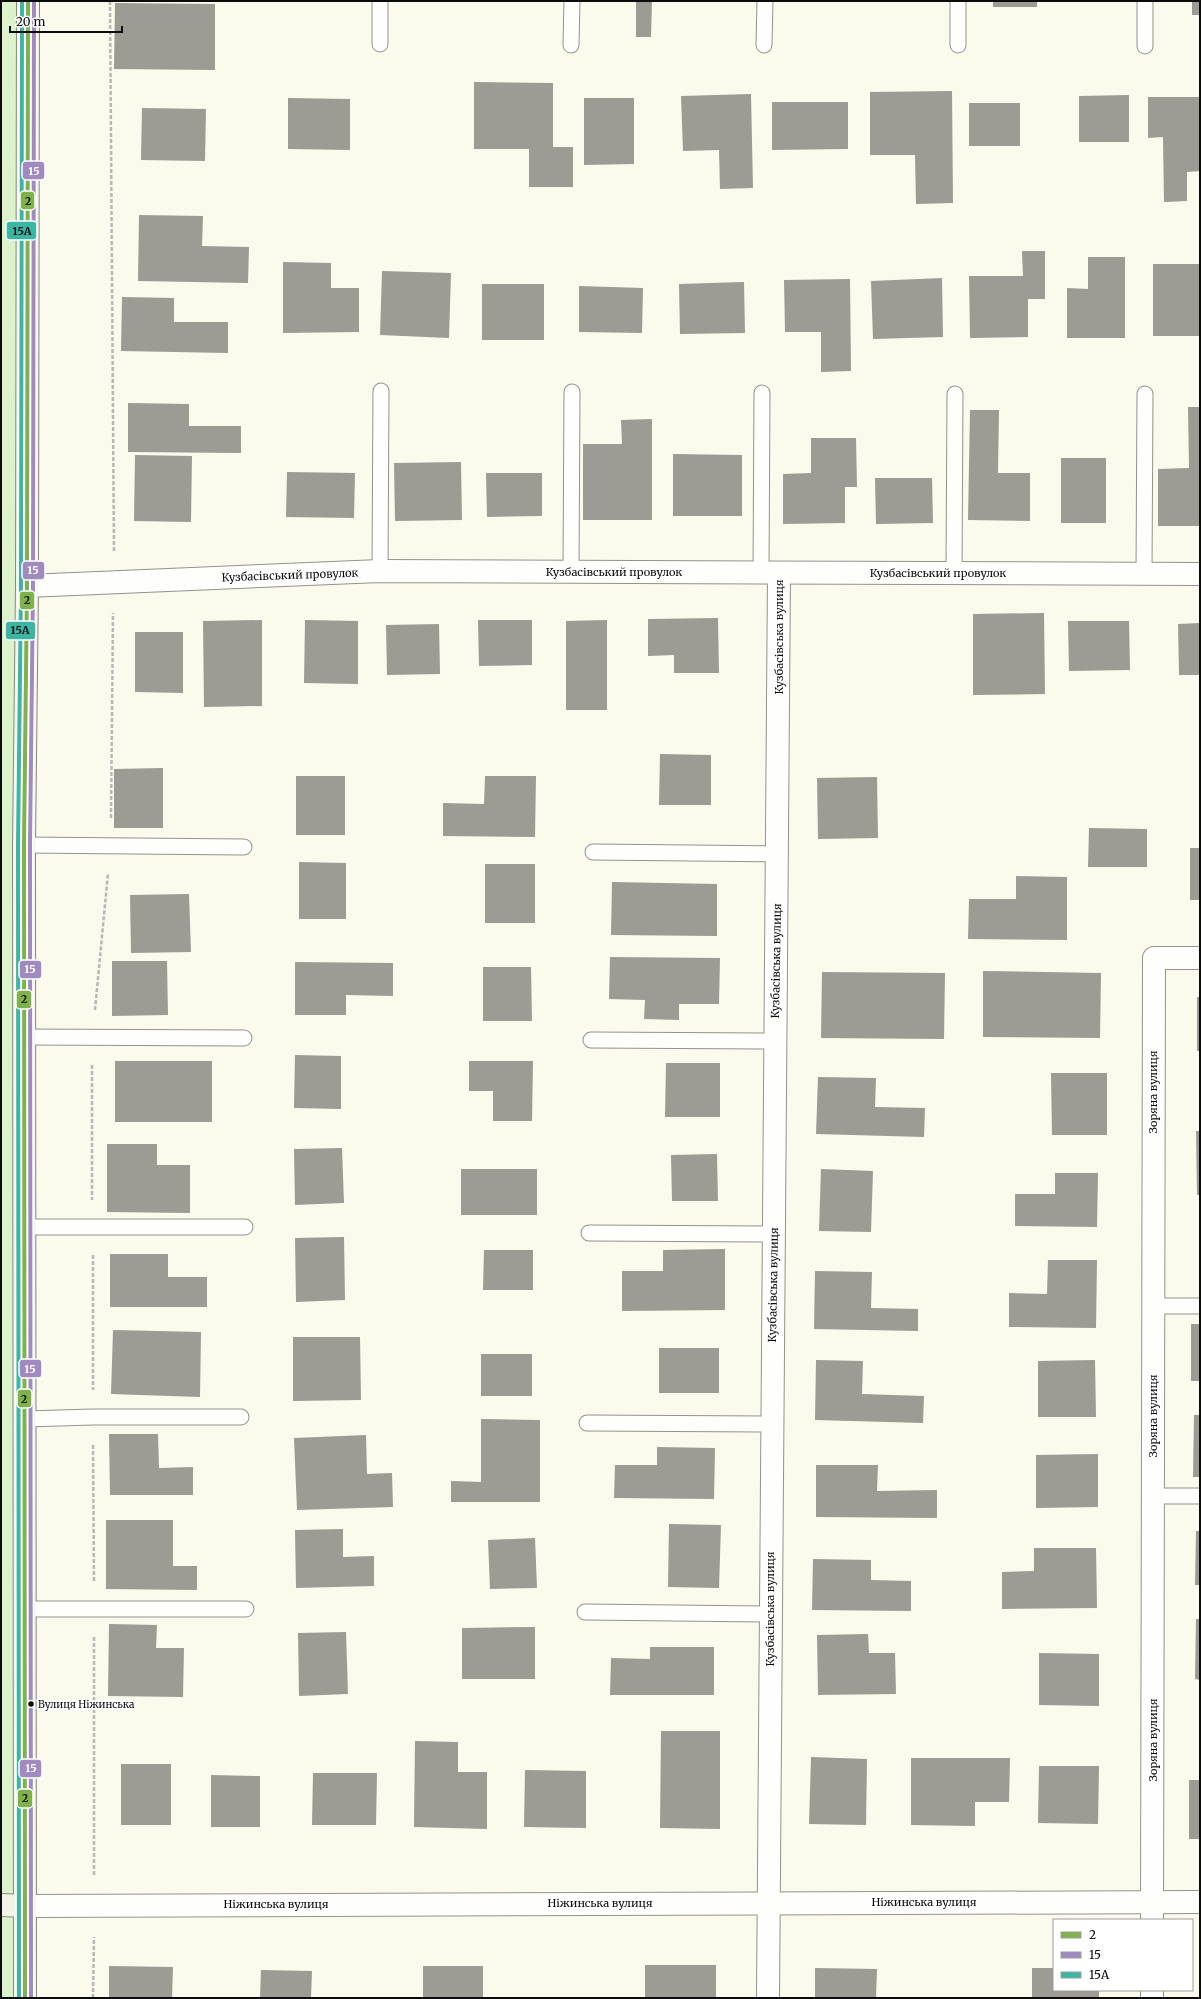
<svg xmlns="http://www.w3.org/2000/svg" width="1201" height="1999" font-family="Merriweather,serif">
  <rect width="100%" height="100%" fill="#fafaed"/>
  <path fill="#dcf2cb" d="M1,1H29L25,1998H1Z"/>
  <g fill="#9c9b94">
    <path d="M636,1H652L651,37H636Z"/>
    <rect x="993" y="1" width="44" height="6"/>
    <rect x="1192" y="1" width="8" height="14"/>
    <path d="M115,3L215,4V70L114,69Z"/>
    <path d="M474,82L553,83V147H573V187H529V149H474Z"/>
    <path d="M952,91L953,203L916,204L915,155H870V92Z"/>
    <path d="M751,94L753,188L720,189L719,150L683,151L681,96Z"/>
    <path d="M1129,95V142H1079V96Z"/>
    <path d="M1148,97H1200V171L1187,172V201L1164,202L1163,137L1148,138Z"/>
    <path d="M288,98L350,99V150L288,149Z"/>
    <path d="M584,98H634V164L584,165Z"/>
    <path d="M772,102H848V149L772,150Z"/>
    <rect x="969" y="103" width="51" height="43"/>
    <path d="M142,108L206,109L205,161L141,160Z"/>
    <path d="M139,215L203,216L202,246L249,247L248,283L138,281Z"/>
    <path d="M1022,251H1045V299H1028V337L970,338L969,276H1023Z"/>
    <path d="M1088,257H1125V338H1067V288L1088,289Z"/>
    <path d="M283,262L331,263V288H359V332L283,333Z"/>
    <rect x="1153" y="264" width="47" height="72"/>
    <path d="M382,271L451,273L449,338L380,335Z"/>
    <path d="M942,278L943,337L873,339L871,281Z"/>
    <path d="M850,279L851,371L821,372V332H785L784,280Z"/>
    <path d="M744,282L745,333L680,334L679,284Z"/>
    <rect x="482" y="284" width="62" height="56"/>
    <path d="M579,286L643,288L642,333L579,332Z"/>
    <path d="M122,297L174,298V322H228V353L121,351Z"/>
    <path d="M128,403L189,404V426H241V453L128,452Z"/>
    <path d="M1188,407H1200V526H1158V469L1189,468Z"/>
    <path d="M970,410H999L998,473H1030V521L968,520Z"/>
    <path d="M652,419V520H583V444H622L621,420Z"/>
    <path d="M811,438H856L857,487H845V523L783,524V474L811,473Z"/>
    <path d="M673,454L742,455V516H673Z"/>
    <path d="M135,455L192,456L191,522L134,521Z"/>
    <rect x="1061" y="458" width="45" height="65"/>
    <path d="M461,462L462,520L395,521L394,463Z"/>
    <path d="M287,472L355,473L354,518L286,517Z"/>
    <path d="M486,473H542V516L487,517Z"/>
    <path d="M875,478H932L933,523L876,524Z"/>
    <path d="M1044,613L1045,694L973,695V614Z"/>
    <path d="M718,618L719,673H674V655L648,656V619Z"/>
    <path d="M262,620V706L204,707L203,621Z"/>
    <path d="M305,620L358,621V684L304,683Z"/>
    <path d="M478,620H532V665L479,666Z"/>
    <path d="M607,620V710H566V621Z"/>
    <path d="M1068,621H1129L1130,670L1069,671Z"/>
    <path d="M1200,623V675H1179L1178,624Z"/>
    <path d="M439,624L440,674L387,675L386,625Z"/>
    <path d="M135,632H183V693L135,692Z"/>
    <path d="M660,754L711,755V805H659Z"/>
    <path d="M163,768V828H114V769Z"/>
    <rect x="296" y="776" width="49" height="59"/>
    <path d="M485,776H536L535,837L443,836V803L484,804Z"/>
    <path d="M877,777L878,838L818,839L817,778Z"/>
    <path d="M1089,828L1147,829V867H1088Z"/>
    <rect x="1190" y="848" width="10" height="52"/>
    <path d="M299,862L346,863V919H299Z"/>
    <rect x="485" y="864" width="50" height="59"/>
    <path d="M1016,876L1067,877V940L968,939L969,899H1016Z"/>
    <path d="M612,882L717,884V936L611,935Z"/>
    <path d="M189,894L191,952L131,953L130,895Z"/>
    <path d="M610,957L720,958L719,1004H679V1020L644,1019L645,1000L609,999Z"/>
    <path d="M112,961H167L168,1015L112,1016Z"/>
    <path d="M295,962L393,963V996L346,995V1015H295Z"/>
    <path d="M483,967H531L532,1021H483Z"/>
    <path d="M983,971L1101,973L1100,1038L983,1037Z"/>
    <path d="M822,972L945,973L944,1039L821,1038Z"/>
    <rect x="1197" y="997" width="3" height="54"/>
    <path d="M295,1055L341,1056V1109L294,1108Z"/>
    <rect x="115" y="1061" width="97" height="61"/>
    <path d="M469,1061H533L532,1121H493V1091H469Z"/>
    <path d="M666,1063H720V1117H665Z"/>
    <path d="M1051,1073H1107V1135H1052Z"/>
    <path d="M818,1077L876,1078L875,1107L925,1108L924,1137L816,1134Z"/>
    <path d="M1196,1131H1200V1195H1197Z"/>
    <path d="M107,1144H157V1165H190V1213L107,1212Z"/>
    <path d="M342,1148L344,1203L295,1205L294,1149Z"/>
    <path d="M717,1154L718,1201H672L671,1155Z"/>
    <rect x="461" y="1169" width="76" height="46"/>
    <path d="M821,1169L873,1171L871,1232L819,1231Z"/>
    <path d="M1055,1173H1098L1097,1227L1015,1226V1194H1055Z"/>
    <path d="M344,1237L345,1300L296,1302L295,1238Z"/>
    <path d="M725,1249V1310L622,1311V1271H663V1250Z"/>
    <path d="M484,1250H533V1290H483Z"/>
    <path d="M110,1254H168V1277H207V1307H110Z"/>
    <path d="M1048,1260H1097L1096,1328L1009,1327V1293L1047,1294Z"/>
    <path d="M815,1271L872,1272L871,1308L918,1309V1331L814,1329Z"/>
    <rect x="1191" y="1324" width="9" height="57"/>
    <path d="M113,1330L201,1332L200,1397L111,1394Z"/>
    <path d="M293,1337H360L361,1400L293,1401Z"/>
    <rect x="659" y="1348" width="60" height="45"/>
    <rect x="481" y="1354" width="51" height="42"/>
    <path d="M816,1360L863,1361L862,1394L924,1396L923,1423L815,1420Z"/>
    <path d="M1095,1360L1096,1417H1038V1361Z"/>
    <path d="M1194,1415H1200V1477H1193Z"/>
    <path d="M481,1419L540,1420V1502H451V1481L481,1482Z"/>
    <path d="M109,1434H158L159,1468L193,1467V1495H110Z"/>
    <path d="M366,1435L367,1474L392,1473L393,1507L297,1510L294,1438Z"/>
    <path d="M657,1447L715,1448L714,1499L614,1498L615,1465H657Z"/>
    <path d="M1098,1454V1507L1036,1508V1455Z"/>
    <path d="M816,1465H878L877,1491L937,1490V1518L816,1517Z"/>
    <path d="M106,1520H173V1566H197V1590L106,1589Z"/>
    <path d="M669,1524L721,1525L719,1588L668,1587Z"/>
    <path d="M343,1529V1557L374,1556V1586L296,1588L295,1530Z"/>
    <path d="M1196,1531H1200V1585H1195Z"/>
    <path d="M535,1538L537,1588L490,1589L488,1540Z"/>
    <path d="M1034,1548H1096L1097,1608L1002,1609V1572L1034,1571Z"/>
    <path d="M813,1559L871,1560V1580L911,1581V1611L812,1610Z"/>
    <path d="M1196,1619H1200V1680L1195,1679Z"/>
    <path d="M109,1624L157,1625L156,1648H184L183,1697L108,1696Z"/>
    <path d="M535,1627V1679H462V1628Z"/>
    <path d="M346,1632L348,1694L299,1696L298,1633Z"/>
    <path d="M868,1634L869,1653H895L896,1694L818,1695L817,1635Z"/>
    <path d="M650,1647H714V1695H610L611,1658L650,1659Z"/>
    <path d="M1039,1653L1099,1654V1706L1039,1705Z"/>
    <path d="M661,1731H720V1829L660,1828Z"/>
    <path d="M415,1741L458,1742V1772H487V1829L414,1827Z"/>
    <path d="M811,1757L867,1759L866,1825L809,1824Z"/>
    <path d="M911,1758H1010L1009,1802H975V1826L911,1825Z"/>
    <rect x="121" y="1764" width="50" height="61"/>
    <path d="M1039,1766H1099L1098,1824L1038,1823Z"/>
    <path d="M525,1770L586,1771V1828L524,1827Z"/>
    <path d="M313,1773H377L376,1825H312Z"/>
    <path d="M211,1775L260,1776V1827H211Z"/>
    <rect x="1189" y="1780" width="11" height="59"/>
    <rect x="645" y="1965" width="71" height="33"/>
    <path d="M109,1966L173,1967L172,1998H109Z"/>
    <rect x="423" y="1966" width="60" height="32"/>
    <path d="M815,1968L877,1969L876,1998H815Z"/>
    <path d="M1032,1968H1054V1990H1099V1998H1032Z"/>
    <path d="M261,1970L312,1971L311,1998H260Z"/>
  </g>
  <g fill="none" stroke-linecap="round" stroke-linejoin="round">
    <g stroke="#93938d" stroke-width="17">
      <g id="lane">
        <path d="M958,1V45"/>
        <path d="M380,44V1"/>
        <path d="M571,45L572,1"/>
        <path d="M764,45L765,1"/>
        <path d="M1145,46V1"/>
        <path d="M380,571L381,391"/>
        <path d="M571,572L572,392"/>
        <path d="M761,573L762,393"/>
        <path d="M954,574L955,394"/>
        <path d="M1144,574L1145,394"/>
        <path d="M24,845L244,847"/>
        <path d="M593,852L777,854"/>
        <path d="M24,1037L244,1038"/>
        <path d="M591,1040L775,1041"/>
        <path d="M25,1227H245"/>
        <path d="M589,1233L774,1234"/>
        <path d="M1153,1306H1200"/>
        <path d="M25,1419L93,1417H241"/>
        <path d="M587,1423L772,1424"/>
        <path d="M1153,1496H1200"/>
        <path d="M25,1609H246"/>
        <path d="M585,1612L770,1614"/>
      </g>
    </g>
    <g stroke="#93938d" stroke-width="24">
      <g id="street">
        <path d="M27,586L380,571L1200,574"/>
        <path d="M25,1906L1200,1902"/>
        <path d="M1152,1920L1154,958H1200"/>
        <path d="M768,1998L779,573"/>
        <path d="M1152,1998V1990"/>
      </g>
    </g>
    <g stroke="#898983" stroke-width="24">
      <g id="secondary">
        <path d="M1,1905L25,1906"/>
        <path d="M25,1998L24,845L27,586L28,1"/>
      </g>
    </g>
    <g stroke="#b7b7b5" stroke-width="2.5" stroke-dasharray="4 2" stroke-linecap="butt">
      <path d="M110,1L114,552"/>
      <path d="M111,818L113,613"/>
      <path d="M95,1010L108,873"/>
      <path d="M92,1065V1200"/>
      <path d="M93,1255V1390"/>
      <path d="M93,1445L94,1582"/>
      <path d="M94,1637V1876"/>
      <path d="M93,1998L94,1937"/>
    </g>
    <use href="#lane" stroke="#fefefc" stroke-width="15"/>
    <use href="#street" stroke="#fefefc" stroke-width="22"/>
    <use href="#secondary" stroke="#f3f4e7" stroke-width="22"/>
    <g stroke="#fff" stroke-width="7">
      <path id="bus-1" d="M25,1998L24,845L27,586L28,1"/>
    </g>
    <g stroke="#fff" stroke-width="7">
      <path id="bus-2" d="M31,1998L30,845L33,586L34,1"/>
    </g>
    <g stroke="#fff" stroke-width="7">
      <path id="bus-3" d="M19,1998L18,845L21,586L22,1"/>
    </g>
    <use href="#bus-1" stroke="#7fb24b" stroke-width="4"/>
    <use href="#bus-2" stroke="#a18ac0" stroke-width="4"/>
    <use href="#bus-3" stroke="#3cb6a2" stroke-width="4"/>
  </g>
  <circle fill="#0b0b0b" stroke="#fff" stroke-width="1.5" cx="31" cy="1704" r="3.5"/>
  <g text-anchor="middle" stroke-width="4" stroke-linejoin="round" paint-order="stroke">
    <g font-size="10" fill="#0b0b0b" stroke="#fff" text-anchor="start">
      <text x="38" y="1708">Вулиця Ніжинська</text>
    </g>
    <g font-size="11" fill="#0b0b0b" stroke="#fff">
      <text x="614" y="576">Кузбасівський провулок</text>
      <text x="938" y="577">Кузбасівський провулок</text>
      <text transform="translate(290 575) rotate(-2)" y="4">Кузбасівський провулок</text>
      <text transform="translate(779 637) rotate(-90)" y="4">Кузбасівська вулиця</text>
      <text transform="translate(776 961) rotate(-89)" y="4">Кузбасівська вулиця</text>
      <text transform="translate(1153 1092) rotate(-90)" y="4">Зоряна вулиця</text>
      <text transform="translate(773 1285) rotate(-89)" y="4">Кузбасівська вулиця</text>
      <text transform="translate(1153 1416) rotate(-90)" y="4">Зоряна вулиця</text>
      <text transform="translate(770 1609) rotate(-90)" y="4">Кузбасівська вулиця</text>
      <text transform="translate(1153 1740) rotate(-90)" y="4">Зоряна вулиця</text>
      <text x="924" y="1906">Ніжинська вулиця</text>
      <text x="600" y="1907">Ніжинська вулиця</text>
      <text x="276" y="1908">Ніжинська вулиця</text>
    </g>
  </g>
  <g stroke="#fff" stroke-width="1.5">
    <rect x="22" y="161" width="23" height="19" rx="4" fill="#a18ac0"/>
    <rect x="20" y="191" width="15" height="19" rx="4" fill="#7fb24b"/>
    <rect x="6" y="221" width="31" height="19" rx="4" fill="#3cb6a2"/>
    <rect x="22" y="561" width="23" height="19" rx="4" fill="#a18ac0"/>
    <rect x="19" y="591" width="16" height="19" rx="4" fill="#7fb24b"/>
    <rect x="5" y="621" width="31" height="19" rx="4" fill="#3cb6a2"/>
    <rect x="19" y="960" width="23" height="19" rx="4" fill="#a18ac0"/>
    <rect x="16" y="990" width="16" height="19" rx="4" fill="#7fb24b"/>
    <rect x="19" y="1359" width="23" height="19" rx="4" fill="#a18ac0"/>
    <rect x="17" y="1389" width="15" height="19" rx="4" fill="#7fb24b"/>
    <rect x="19" y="1759" width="23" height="19" rx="4" fill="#a18ac0"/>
    <rect x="17" y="1789" width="16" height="19" rx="4" fill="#7fb24b"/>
  </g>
  <g font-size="11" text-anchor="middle" font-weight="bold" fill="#fff">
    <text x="34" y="175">15</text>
    <text x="33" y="574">15</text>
    <text x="30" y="973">15</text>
    <text x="30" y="1373">15</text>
    <text x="31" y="1772">15</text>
  </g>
  <g font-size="11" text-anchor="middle" font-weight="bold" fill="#111">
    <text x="28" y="205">2</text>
    <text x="22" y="235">15А</text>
    <text x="27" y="604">2</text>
    <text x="20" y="634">15А</text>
    <text x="24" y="1003">2</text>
    <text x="24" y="1403">2</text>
    <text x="25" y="1802">2</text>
  </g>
  <rect width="1201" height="1999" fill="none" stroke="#0b0b0b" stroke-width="4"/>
  <rect x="1053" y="1919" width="140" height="72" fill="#ffffff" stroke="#9d9d9d"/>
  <rect x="1061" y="1932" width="20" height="6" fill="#7fb24b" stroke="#9d9d9d"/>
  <text x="1089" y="1939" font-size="12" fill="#0b0b0b">2</text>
  <rect x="1061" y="1952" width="20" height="6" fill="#a18ac0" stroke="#9d9d9d"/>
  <text x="1089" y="1959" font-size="12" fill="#0b0b0b">15</text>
  <rect x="1061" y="1972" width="20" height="6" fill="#3cb6a2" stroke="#9d9d9d"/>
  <text x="1089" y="1979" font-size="12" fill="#0b0b0b">15А</text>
  <path d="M10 26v6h112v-6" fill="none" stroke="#0b0b0b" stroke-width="2"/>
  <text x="16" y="26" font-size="12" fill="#0b0b0b" stroke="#ffffff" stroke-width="3" paint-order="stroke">20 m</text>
</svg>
